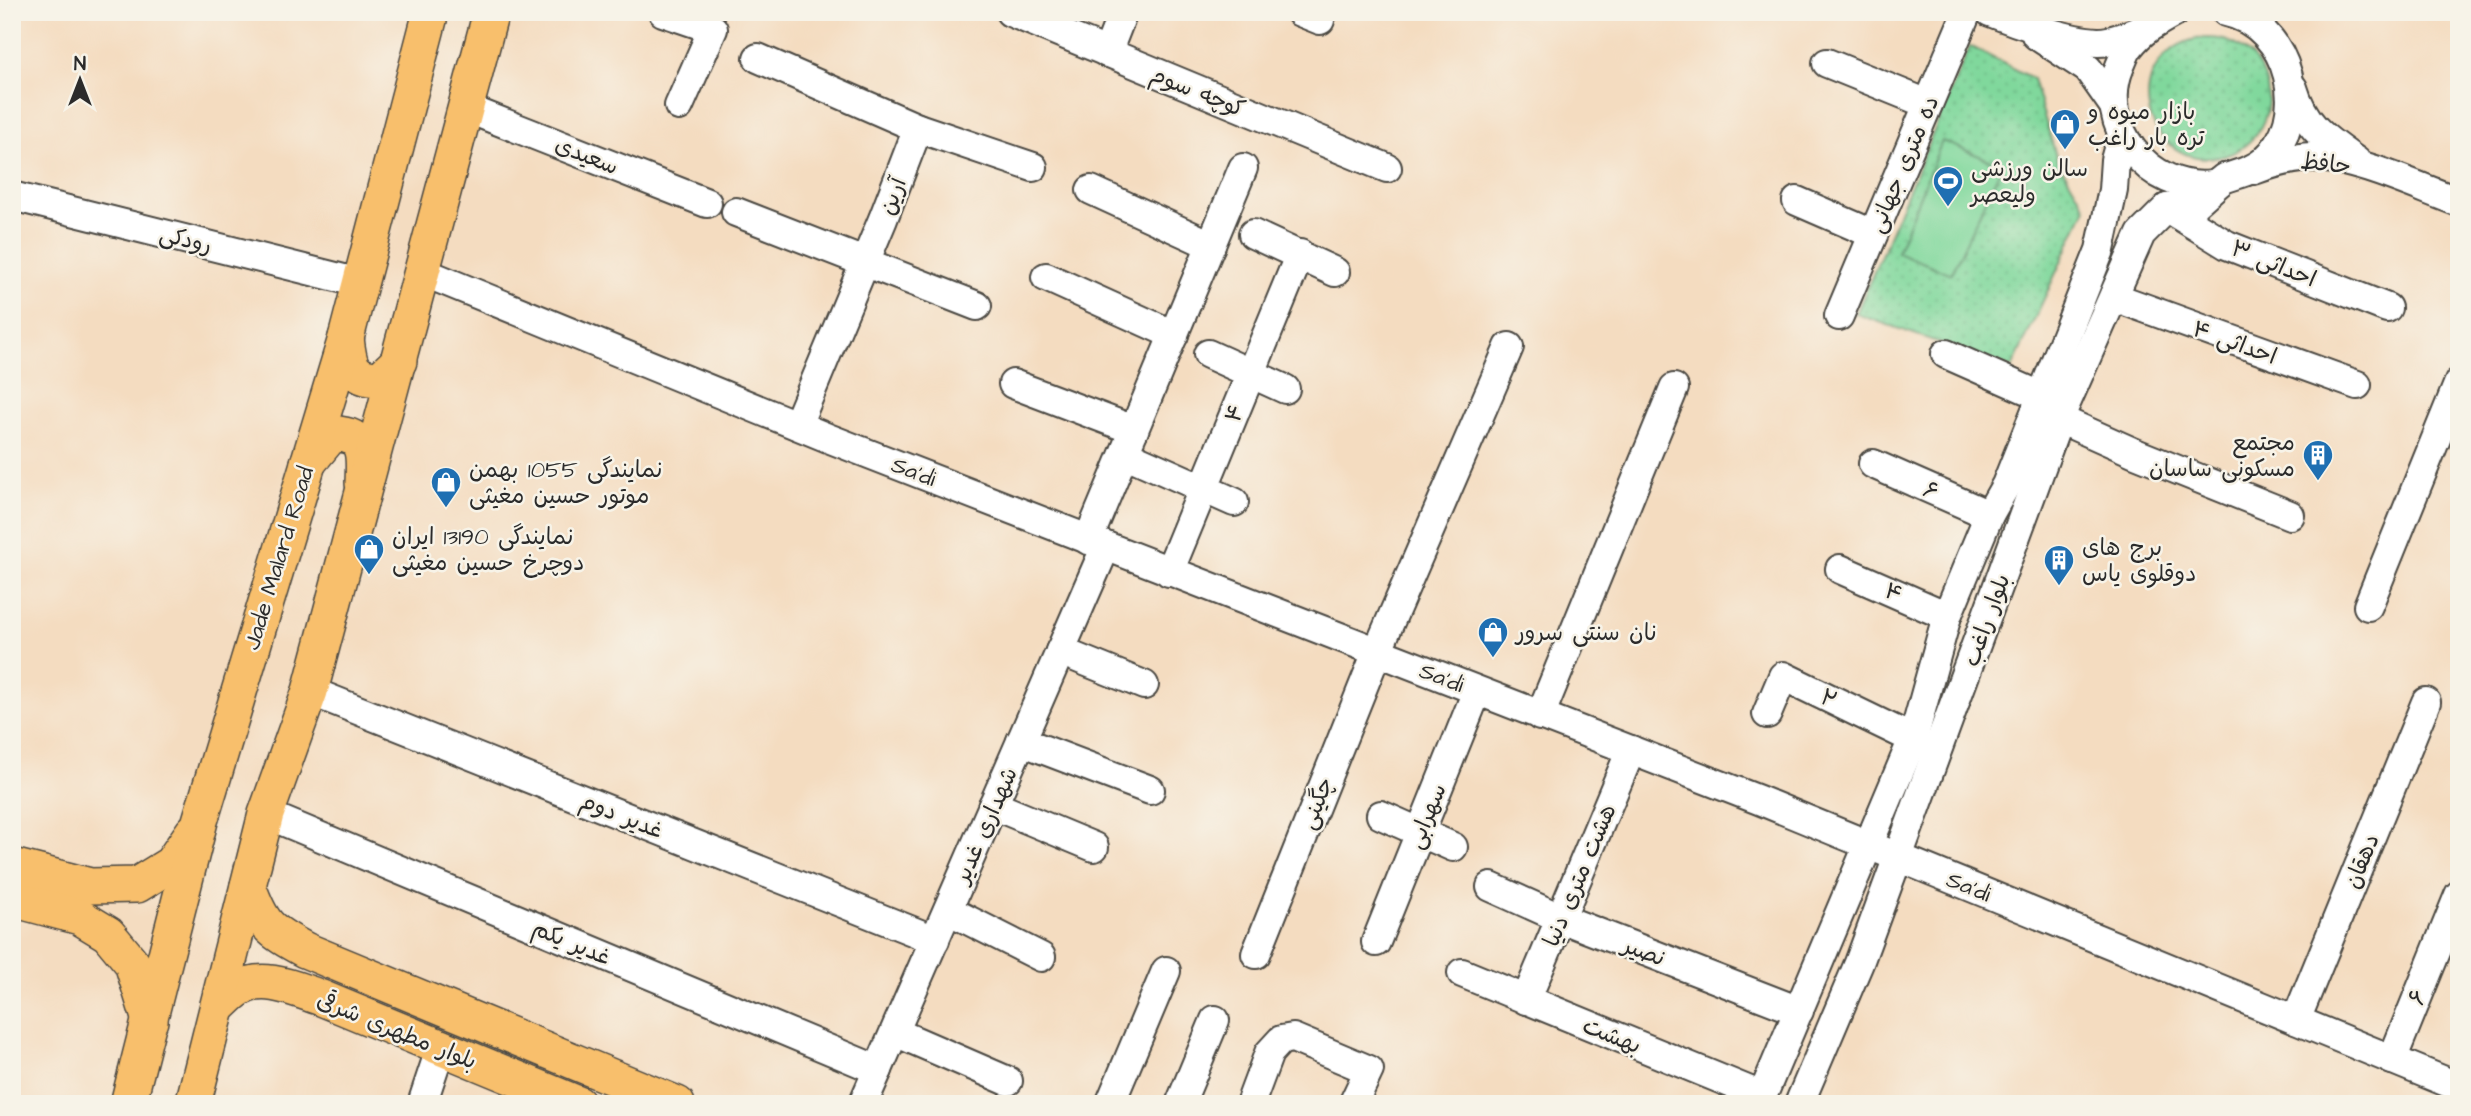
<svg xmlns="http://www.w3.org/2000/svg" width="2471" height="1116" font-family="'Architects Daughter','Playpen Sans Arabic',sans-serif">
  <defs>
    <pattern id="grass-dots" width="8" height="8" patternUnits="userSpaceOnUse" patternTransform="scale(1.75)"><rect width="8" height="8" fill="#80d89c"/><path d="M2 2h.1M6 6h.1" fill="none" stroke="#6fba87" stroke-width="1.8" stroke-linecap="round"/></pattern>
  </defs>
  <rect width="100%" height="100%" fill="#f7f3e8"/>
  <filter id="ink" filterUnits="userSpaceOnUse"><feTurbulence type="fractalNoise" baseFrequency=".0143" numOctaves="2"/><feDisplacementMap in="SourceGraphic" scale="14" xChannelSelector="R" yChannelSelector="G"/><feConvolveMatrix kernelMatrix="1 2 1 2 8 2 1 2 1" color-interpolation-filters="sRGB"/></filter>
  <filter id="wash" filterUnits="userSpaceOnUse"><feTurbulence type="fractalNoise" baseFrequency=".00686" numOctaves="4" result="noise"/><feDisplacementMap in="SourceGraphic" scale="28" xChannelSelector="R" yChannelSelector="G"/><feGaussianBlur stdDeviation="1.57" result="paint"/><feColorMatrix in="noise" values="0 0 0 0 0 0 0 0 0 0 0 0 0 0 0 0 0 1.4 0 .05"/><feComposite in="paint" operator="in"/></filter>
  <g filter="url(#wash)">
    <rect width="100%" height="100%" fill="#f4dcc0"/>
    <g fill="url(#grass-dots)" stroke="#568264" stroke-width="2">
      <circle cx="2208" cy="98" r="60"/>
      <path d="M1970,46L2033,79L2057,159L2086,208L2012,368L1856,314Z"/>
    </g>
    <path fill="#80d89c" stroke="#568264" stroke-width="2" d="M1942,141L2002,165L1951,274L1897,252Z"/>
  </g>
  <g filter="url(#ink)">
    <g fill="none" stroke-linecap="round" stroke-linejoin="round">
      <g stroke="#494641" stroke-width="32">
        <g id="minor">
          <path d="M663,12L713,29L679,106"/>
          <path d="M1010,12L1387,168"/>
          <path d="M1300,12L1320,20"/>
          <path d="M1990,12C2017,23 2069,41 2098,42C2114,42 2131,34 2145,28"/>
          <path d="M2175,12C2157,22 2142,30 2129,47C2125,52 2123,60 2120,66C2095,125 2149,193 2212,185C2218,184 2221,180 2226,178C2240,173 2253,171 2264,161C2314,118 2290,25 2226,12"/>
          <path d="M2036,35L2088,69L2114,106"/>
          <path d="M1107,53L1123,12"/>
          <path d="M758,58L918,128L883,219L797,425"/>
          <path d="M1827,63L1928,104"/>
          <path d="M2293,88C2304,126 2325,139 2356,161"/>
          <path d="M466,108L707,203"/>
          <path d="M918,128L1033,167"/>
          <path d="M2254,170C2273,163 2291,158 2312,157C2355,157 2418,187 2459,202"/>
          <path d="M1091,190L1211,245"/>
          <path d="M12,196L360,283"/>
          <path d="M1797,201L1873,234"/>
          <path d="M2167,208L2227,245L2387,308"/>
          <path d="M736,212L977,306"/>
          <path d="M1253,234L1335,272"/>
          <path d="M423,272L828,438L1759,800L2459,1087"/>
          <path d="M1046,277L1174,335"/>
          <path d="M2114,297L2357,385"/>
          <path d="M1839,316L1967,12"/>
          <path d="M1208,354L1285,389"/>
          <path d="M1946,354L2041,396"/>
          <path d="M1013,384L1134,430"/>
          <path d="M2059,419L2133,452L2290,515"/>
          <path d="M1135,458L1234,502"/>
          <path d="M1873,464L1989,515"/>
          <path d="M1088,540L1243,168"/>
          <path d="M1840,569L1947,616"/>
          <path d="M1169,572L1300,254"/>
          <path d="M2368,606L2459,382"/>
          <path d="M1060,651L1144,685"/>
          <path d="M310,691L935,940"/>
          <path d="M1767,714L1783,676L1913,739"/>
          <path d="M1540,716L1674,388"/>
          <path d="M1021,741L1150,790"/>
          <path d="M993,805L1094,847"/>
          <path d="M266,814L878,1070"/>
          <path d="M1381,815L1453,847"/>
          <path d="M1491,887L1560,918L1799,1011"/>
          <path d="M948,910L1041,957"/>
          <path d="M1376,942L1477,691"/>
          <path d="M1256,954L1377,652L1509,347"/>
          <path d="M1462,973L1762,1096"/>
          <path d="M1526,1000L1631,750"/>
          <path d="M2296,1020L2426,702"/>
          <path d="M895,1032L1008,1081"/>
          <path d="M2392,1060L2459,895"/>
          <path d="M422,1104L441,1047"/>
          <path d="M863,1104L1106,546"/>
          <path d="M1110,1104L1166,971"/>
          <path d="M1180,1104L1215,1020"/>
          <path d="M1250,1104L1269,1053L1281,1040L1293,1038L1369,1070L1353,1104"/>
          <path d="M1759,1104L1913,739L1947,616L1989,515L2006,485L2100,250L2113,190L2115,160L2122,135"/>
          <path d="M1799,1104L1859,963L2059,419L2141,234L2167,208L2196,203L2224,178"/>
        </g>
      </g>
      <g stroke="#494641" stroke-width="38">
        <g id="major">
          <path d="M346,338C349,363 350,379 380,379L399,361"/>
          <path d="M308,463L332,434C367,433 364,455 363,483"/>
          <path d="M12,866L90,886L137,885L171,864L193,832"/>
          <path d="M248,886C262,925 268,930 305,950L677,1104"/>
          <path d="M12,899L80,917L108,934L132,963L150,1021"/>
          <path d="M218,1007C225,1001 231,994 239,989C263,974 295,989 319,997L578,1104"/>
          <path d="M128,1104L200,821L346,338L431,12"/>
          <path d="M193,1104L266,814L310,691L491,12"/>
        </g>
      </g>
      <use href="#minor" stroke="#fff" stroke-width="28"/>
      <use href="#major" stroke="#f8bf6c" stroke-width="35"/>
    </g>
  </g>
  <defs>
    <g id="shop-pin" transform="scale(1.575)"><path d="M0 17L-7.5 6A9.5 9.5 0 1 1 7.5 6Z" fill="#1f6fb2" stroke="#f7f3e8"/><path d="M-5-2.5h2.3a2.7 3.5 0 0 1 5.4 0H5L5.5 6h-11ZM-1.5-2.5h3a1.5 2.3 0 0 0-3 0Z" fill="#fff"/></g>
    <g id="stadium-pin" transform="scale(1.575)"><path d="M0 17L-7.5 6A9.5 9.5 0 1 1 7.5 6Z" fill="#1f6fb2" stroke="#f7f3e8"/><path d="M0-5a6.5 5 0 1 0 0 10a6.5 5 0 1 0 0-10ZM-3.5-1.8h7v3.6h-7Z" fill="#fff"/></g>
    <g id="building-pin" transform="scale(1.575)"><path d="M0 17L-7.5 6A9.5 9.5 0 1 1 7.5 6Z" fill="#1f6fb2" stroke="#f7f3e8"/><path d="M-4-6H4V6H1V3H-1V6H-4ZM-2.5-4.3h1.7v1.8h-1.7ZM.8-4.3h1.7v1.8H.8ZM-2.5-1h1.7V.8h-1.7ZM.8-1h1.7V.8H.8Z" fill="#fff"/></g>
  </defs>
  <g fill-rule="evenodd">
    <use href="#shop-pin" x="2065" y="124"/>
    <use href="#stadium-pin" x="1948" y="181"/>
    <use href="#building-pin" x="2318" y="455"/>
    <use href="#shop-pin" x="446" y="482"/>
    <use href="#shop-pin" x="369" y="549"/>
    <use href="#building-pin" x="2059" y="560"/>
    <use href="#shop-pin" x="1493" y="632"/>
  </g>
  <g text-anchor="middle" stroke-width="5" stroke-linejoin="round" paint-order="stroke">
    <g font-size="23" fill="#2b2b2b" stroke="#f7f3e8">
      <text transform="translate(1198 91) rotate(22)" y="8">کوچه سوم</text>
      <text transform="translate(587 155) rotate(22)" y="8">سعیدی</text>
      <text transform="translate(2326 163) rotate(6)" y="8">حافظ</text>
      <text transform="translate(1903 164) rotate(-67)" y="8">ده متری جهانی</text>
      <text transform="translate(892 196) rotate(-69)" y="8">آرین</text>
      <text transform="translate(186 239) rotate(14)" y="8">رودکی</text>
      <text transform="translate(2274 263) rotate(22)" y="8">احداثی ۳</text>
      <text transform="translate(2235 342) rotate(20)" y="8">احداثی ۴</text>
      <text transform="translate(1234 413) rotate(-68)" y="8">۴</text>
      <text transform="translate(914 471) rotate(21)" y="8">Sa'di</text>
      <text transform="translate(1931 490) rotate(24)" y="8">۶</text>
      <text transform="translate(278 558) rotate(-73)" y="8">Jade Malard Road</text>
      <text transform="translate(1894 592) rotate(24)" y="8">۴</text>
      <text transform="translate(1986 620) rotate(-70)" y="8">بلوار راغب</text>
      <text transform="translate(1442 677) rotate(21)" y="8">Sa'di</text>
      <text transform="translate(1829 698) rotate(26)" y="8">۲</text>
      <text transform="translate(1316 803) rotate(-68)" y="8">چگینی</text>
      <text transform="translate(622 815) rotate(22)" y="8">غدیر دوم</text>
      <text transform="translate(1426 816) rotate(-68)" y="8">سهرابی</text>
      <text transform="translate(985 825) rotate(-66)" y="8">شهداری غدیر</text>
      <text transform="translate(2361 861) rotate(-68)" y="8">دهقان</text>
      <text transform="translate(1579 875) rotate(-67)" y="8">هشت متری دنیا</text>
      <text transform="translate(1969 886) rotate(22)" y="8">Sa'di</text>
      <text transform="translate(572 942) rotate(23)" y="8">غدیر یکم</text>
      <text transform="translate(1644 951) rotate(21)" y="8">نصیر</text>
      <text transform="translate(2417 997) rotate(-68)" y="8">۶</text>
      <text transform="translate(397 1030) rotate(22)" y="8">بلوار مطهری شرقی</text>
      <text transform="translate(1612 1035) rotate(22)" y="8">بهشت</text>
    </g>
    <g font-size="23" fill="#2b2b2b" stroke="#f7f3e8" text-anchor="start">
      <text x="2088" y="119">بازار میوه و<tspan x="2088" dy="26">تره بار راغب</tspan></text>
      <text x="1971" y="176">سالن ورزشی<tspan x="1971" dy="26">ولیعصر</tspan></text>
      <text x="2295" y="450" text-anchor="end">مجتمع<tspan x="2295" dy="26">مسکونی ساسان</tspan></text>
      <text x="469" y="477">نمایندگی 1055 بهمن<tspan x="469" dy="26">موتور حسین مغیثی</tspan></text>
      <text x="392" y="544">نمایندگی 13190 ایران<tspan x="392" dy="26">دوچرخ حسین مغیثی</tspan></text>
      <text x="2082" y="555">برج های<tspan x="2082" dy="26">دوقلوی یاس</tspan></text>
      <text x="1516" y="640">نان سنتی سرور</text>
    </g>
  </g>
  <rect width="2471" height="1116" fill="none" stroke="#f7f3e8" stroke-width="42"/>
  <g transform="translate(80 80)" stroke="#f7f3e8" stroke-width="5" paint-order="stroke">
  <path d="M0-5L12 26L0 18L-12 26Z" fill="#2b2b2b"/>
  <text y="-10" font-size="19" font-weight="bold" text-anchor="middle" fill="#2b2b2b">N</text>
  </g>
</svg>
